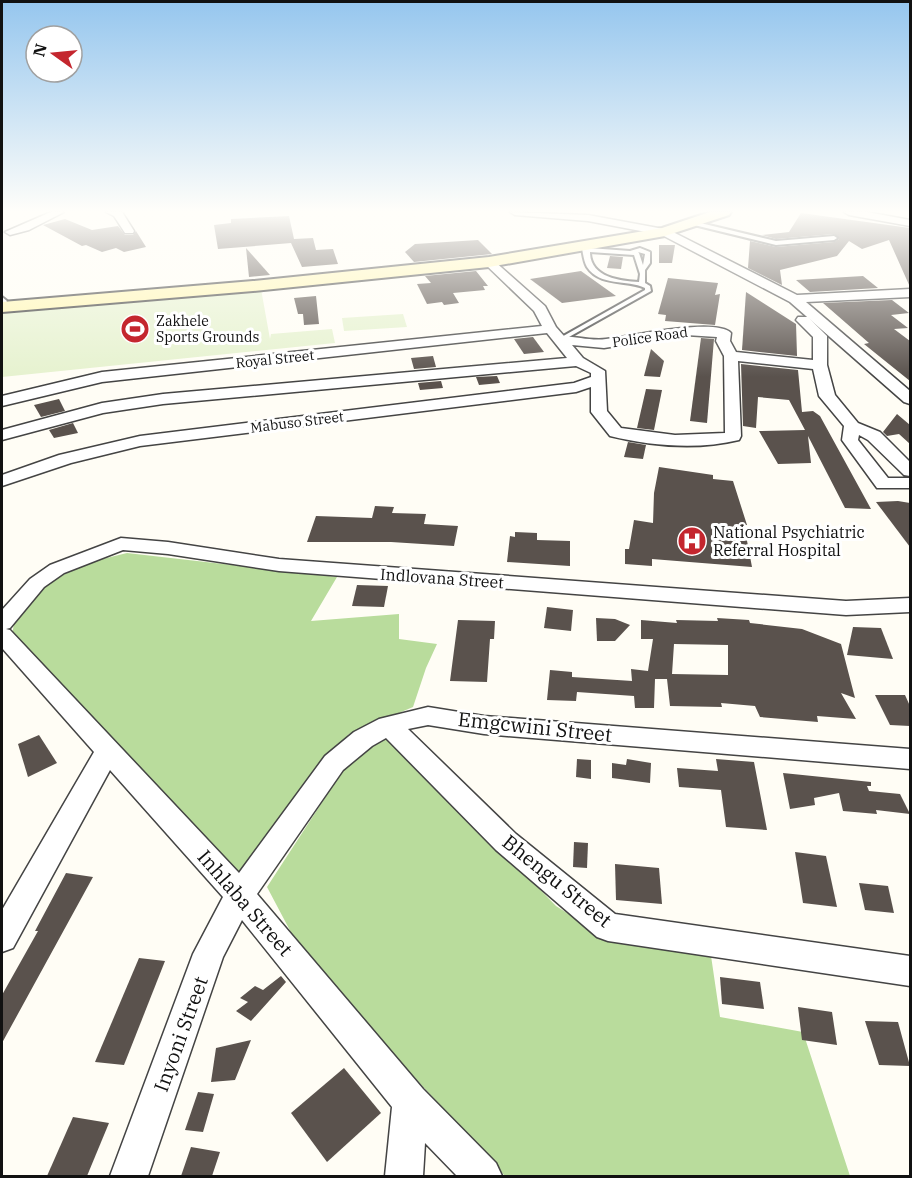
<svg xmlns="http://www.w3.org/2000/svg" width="912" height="1178" font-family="'IBM Plex Serif',serif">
  <rect width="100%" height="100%" fill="#fffdf5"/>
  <g fill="#b9dc9c">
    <path d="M127,553L337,577L311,621L399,614V639L437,644L426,668L413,707L349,734L304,785L238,881L11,643L15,616L41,588L82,564Z"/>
    <path d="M388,733L556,906L602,935L710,949L720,1017L803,1032L850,1176H505L304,957L267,887L345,767Z"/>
  </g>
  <g fill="#e6f2cf">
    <path d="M261,289L270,339L271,334L332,329L335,343L2,377V311Z"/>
    <path d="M403,314L407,327L344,331L342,318Z"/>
  </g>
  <g fill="#5a524d" fill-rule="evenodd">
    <path d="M801,213L910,228V287L889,240L862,249L849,241L837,256L780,270L782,285L748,268L750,241L776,247L834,242L839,239L834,234L776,239L762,235L789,232Z"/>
    <path d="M289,216L294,239L313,238L316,250L333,249L338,264L302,267L291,243L218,249L214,225L231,223V219Z"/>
    <path d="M65,219L92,230L118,226L125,235H133L136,231L146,247L124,252L116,248L102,252L86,245L82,246L43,225Z"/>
    <path d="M478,240L492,254L414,262L405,252L415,244Z"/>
    <path d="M659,245H675L672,263H659Z"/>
    <path d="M246,248L270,275L249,277Z"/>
    <path d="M610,256L623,257L621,269L607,268Z"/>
    <path d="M476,271L488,286H483L485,290L453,293L459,303L444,305L442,302L427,304L417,284L431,283L425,276Z"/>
    <path d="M581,271L616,296L562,303L530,279Z"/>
    <path d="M863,276L878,288L810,292L796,280Z"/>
    <path d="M668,278L718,283L715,295L720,294L715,325L665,321L666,315L658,314Z"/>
    <path d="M746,292L796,324L797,356L742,350Z"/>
    <path d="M316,296L319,324L304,325L303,314H298L294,298Z"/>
    <path d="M892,300L909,313L891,315L908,328L894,329L910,341V381L864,344L869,343L823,303Z"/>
    <path d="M533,337L544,352L524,354L514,339Z"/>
    <path d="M701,338L714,339L707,423L690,421Z"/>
    <path d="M651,349L664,361L660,377L644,376Z"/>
    <path d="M433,356L436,367L414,369L411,358Z"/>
    <path d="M741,364L798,370L802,412L813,411L820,416L871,509L845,508L808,436L811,463L778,464L759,431L805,430L789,400L758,397L756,428L743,426Z"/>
    <path d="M497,376L500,383L479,385L476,377Z"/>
    <path d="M441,381L443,388L420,390L418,383Z"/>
    <path d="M646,389L662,390L654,430L637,428Z"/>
    <path d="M59,399L65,411L41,417L34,405Z"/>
    <path d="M897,414L910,425V444L899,434L887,436L883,432Z"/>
    <path d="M73,423L78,433L54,438L49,430Z"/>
    <path d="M628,442L646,445L643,459L624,457Z"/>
    <path d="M659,467L713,475V479L733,481L747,525H744L752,567L652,559V566L625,564V549H629L634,520L653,523L654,493Z"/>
    <path d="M898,501L910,503V547L876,502Z"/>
    <path d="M375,506L394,507L392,513L426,514L424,524L458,526L454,546L391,542H307L316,516L372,518Z"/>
    <path d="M515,532L537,533V540L570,541V566L507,562L510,536L515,537Z"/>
    <path d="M357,585L388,586L384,607L352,606Z"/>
    <path d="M547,607L573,610L571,631L544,628Z"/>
    <path d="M596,618L615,619L630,625L615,641H597Z"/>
    <path d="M717,618L749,620L750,623L802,629L841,644L855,698L841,693L856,719L817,716L818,722L760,717L755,706L721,703L722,707L670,706L667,679H655L654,708H635L634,696L577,692L576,701L547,700L550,670L572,672V677L632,681L631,669L648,671L653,639H641V620L677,623L676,620L718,621ZM674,644L728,645V675L672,674Z"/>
    <path d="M458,620L495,621L494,639H490L487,682L450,681Z"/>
    <path d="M853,627L881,628L893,659L847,655Z"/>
    <path d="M875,695H905L910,706V726L890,725Z"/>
    <path d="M39,735L57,763L28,777L18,744Z"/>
    <path d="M577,759L591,760V779L576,777Z"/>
    <path d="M627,759L651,763L650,783L612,778V763L626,765Z"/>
    <path d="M716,759L754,762L767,830L726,827L721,790L679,787L677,768L718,771Z"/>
    <path d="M783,773L871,782V786H867L869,791L900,794L910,814L876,810L877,814L843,811L839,793L814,798L815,805L790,809Z"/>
    <path d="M574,842L588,843L587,868L573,867Z"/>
    <path d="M795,852L826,856L837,907L803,903Z"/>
    <path d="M615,864L659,868L662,904L616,900Z"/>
    <path d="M66,873L93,877L2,1043V995L38,931H35Z"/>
    <path d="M859,883L888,886L894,913L865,910Z"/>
    <path d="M139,958L165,961L124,1065L95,1062Z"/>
    <path d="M281,976L286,982L251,1021L236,1011L248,1002L240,998L255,986L263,990Z"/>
    <path d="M720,977L760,982L764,1009L722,1004Z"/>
    <path d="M798,1007L832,1012L837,1045L802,1040Z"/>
    <path d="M865,1021L898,1022L910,1066L879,1065Z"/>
    <path d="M251,1040L235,1080L211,1082L216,1048Z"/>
    <path d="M344,1068L381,1113L327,1162L291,1113Z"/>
    <path d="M198,1092L214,1094L203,1132L185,1130Z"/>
    <path d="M73,1117L109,1123L87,1176H47Z"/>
    <path d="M191,1147L220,1152L212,1176H181Z"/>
  </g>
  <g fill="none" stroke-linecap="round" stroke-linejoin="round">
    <g stroke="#444" stroke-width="4">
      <g id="service">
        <path d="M692,221L776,241L834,236L837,238L834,240L776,245L690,224Z"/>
        <path d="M581,245H585L589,248L630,251L640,248L650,252V263L645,270V283L650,286L651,291L560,342L558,341V339L645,290V288C627,279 600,287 587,267C583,260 583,250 581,245ZM590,252L634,255L640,274L639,282C619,281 590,277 590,252ZM638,252L645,254L643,265L639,253Z"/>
        <path d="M2,297L7,301L4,306L2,307Z"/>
      </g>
    </g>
    <g stroke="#444" stroke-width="3">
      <g id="minor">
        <path d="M51,212H64L29,230L10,235L5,232Z"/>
        <path d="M106,212H122L134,231L133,233H125L114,216Z"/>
        <path d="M510,212L588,215L669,230L797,295L910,289V297L806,302L910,391V404L904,402L790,302L662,235L588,221L515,215Z"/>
        <path d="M844,212H867L910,220V226L849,215Z"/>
        <path d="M489,258L493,260L545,306L556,327L564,336C577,337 593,341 606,339C630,337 715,317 731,333L730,341L736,352L813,360V337L796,320L798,317H808L827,336V365L835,395L858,423L880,432L910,462V476L904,475L868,440L859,435L858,440L888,478H910V488H877L842,440L844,426L819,396L813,369L738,361L741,436L739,440C698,450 651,446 610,436L591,412V387L576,392L140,446L71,463L2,486V475L59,455L140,436L574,383L591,377V373L576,366L163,404L103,413L2,440V430L102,403L163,394L567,358L547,333L102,382L2,406V396L102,372L542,326L534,311L485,264L483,262ZM686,335L717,337L716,341L724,356L725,433L675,435L621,428L607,411L605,371L583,358L572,345L604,348Z"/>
        <path d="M121,538L168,542L279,559L846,601L910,598V612L846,615L279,571L168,554L123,550L64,573L44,587L10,628L6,629L10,630L239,873L325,756L354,732L379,719L428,707L484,716L910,749V769L484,734L428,725L408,729L516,834L615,914L910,956V986L608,941L597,937L496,850L386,738L372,746L343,770L257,894L423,1089L496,1163L502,1176H457L425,1143L423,1176H385L392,1107L242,920L223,957L148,1176H110L193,954L223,897L110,770L13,948L2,952V910L94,752L2,648V610L30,579L50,565Z"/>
      </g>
    </g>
    <g stroke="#333" stroke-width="4">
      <path id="secondary" d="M710,212H731L729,215L665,236L489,267L253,291L2,312V302L253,281L489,257L662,228Z"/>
    </g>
    <use href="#service" fill="#fff" fill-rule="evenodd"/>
    <use href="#minor" fill="#fff" fill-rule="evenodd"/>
    <use href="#secondary" fill="#fff6b0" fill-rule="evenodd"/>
  </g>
  <linearGradient id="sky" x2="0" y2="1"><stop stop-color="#95c6ee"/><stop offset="0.56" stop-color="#fffefa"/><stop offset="1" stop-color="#fffefa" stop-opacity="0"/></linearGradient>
  <rect width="912" height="377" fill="url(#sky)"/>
  <defs>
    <g id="stadium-disc" transform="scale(1.5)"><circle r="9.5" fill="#c4262e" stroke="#fff"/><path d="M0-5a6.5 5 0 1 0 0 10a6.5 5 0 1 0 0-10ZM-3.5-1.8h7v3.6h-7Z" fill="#fff"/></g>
    <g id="hospital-disc" transform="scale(1.5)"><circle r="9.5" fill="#c4262e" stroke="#fff"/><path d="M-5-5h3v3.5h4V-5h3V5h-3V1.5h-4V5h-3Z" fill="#fff"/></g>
  </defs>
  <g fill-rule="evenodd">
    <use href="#stadium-disc" x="135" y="329"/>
    <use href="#hospital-disc" x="692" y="541"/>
  </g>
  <g text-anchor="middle" stroke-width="6" stroke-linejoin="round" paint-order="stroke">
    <g font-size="14" fill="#111" stroke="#fff" text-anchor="start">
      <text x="156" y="326">Zakhele<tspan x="156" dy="16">Sports Grounds</tspan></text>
    </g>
    <g font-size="14" fill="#111" stroke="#fff">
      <text transform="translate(650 337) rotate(-8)" y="5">Police Road</text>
      <text transform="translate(275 359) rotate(-6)" y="5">Royal Street</text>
      <text transform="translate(297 422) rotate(-7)" y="5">Mabuso Street</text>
    </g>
    <g font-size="16" fill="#111" stroke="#fff" text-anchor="start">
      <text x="713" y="538">National Psychiatric<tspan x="713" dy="18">Referral Hospital</tspan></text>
    </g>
    <g font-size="16" fill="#111" stroke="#fff">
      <text transform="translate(442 578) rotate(4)" y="6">Indlovana Street</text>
    </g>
    <g font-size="20" fill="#111" stroke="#fff">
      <text transform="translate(535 727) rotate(6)" y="7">Emgcwini Street</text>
      <text transform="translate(557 881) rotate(39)" y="7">Bhengu Street</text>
      <text transform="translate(245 903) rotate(49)" y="7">Inhlaba Street</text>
      <text transform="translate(181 1034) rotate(-70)" y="7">Inyoni Street</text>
    </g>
  </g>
  <rect width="912" height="1178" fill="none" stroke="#111111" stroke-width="6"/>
  <g transform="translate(54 54) rotate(285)"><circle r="28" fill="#ffffff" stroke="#a0a0a0" stroke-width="1.5"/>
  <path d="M0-4.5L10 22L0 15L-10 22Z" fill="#c4262e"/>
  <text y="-9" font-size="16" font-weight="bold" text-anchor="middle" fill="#111111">N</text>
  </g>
</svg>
